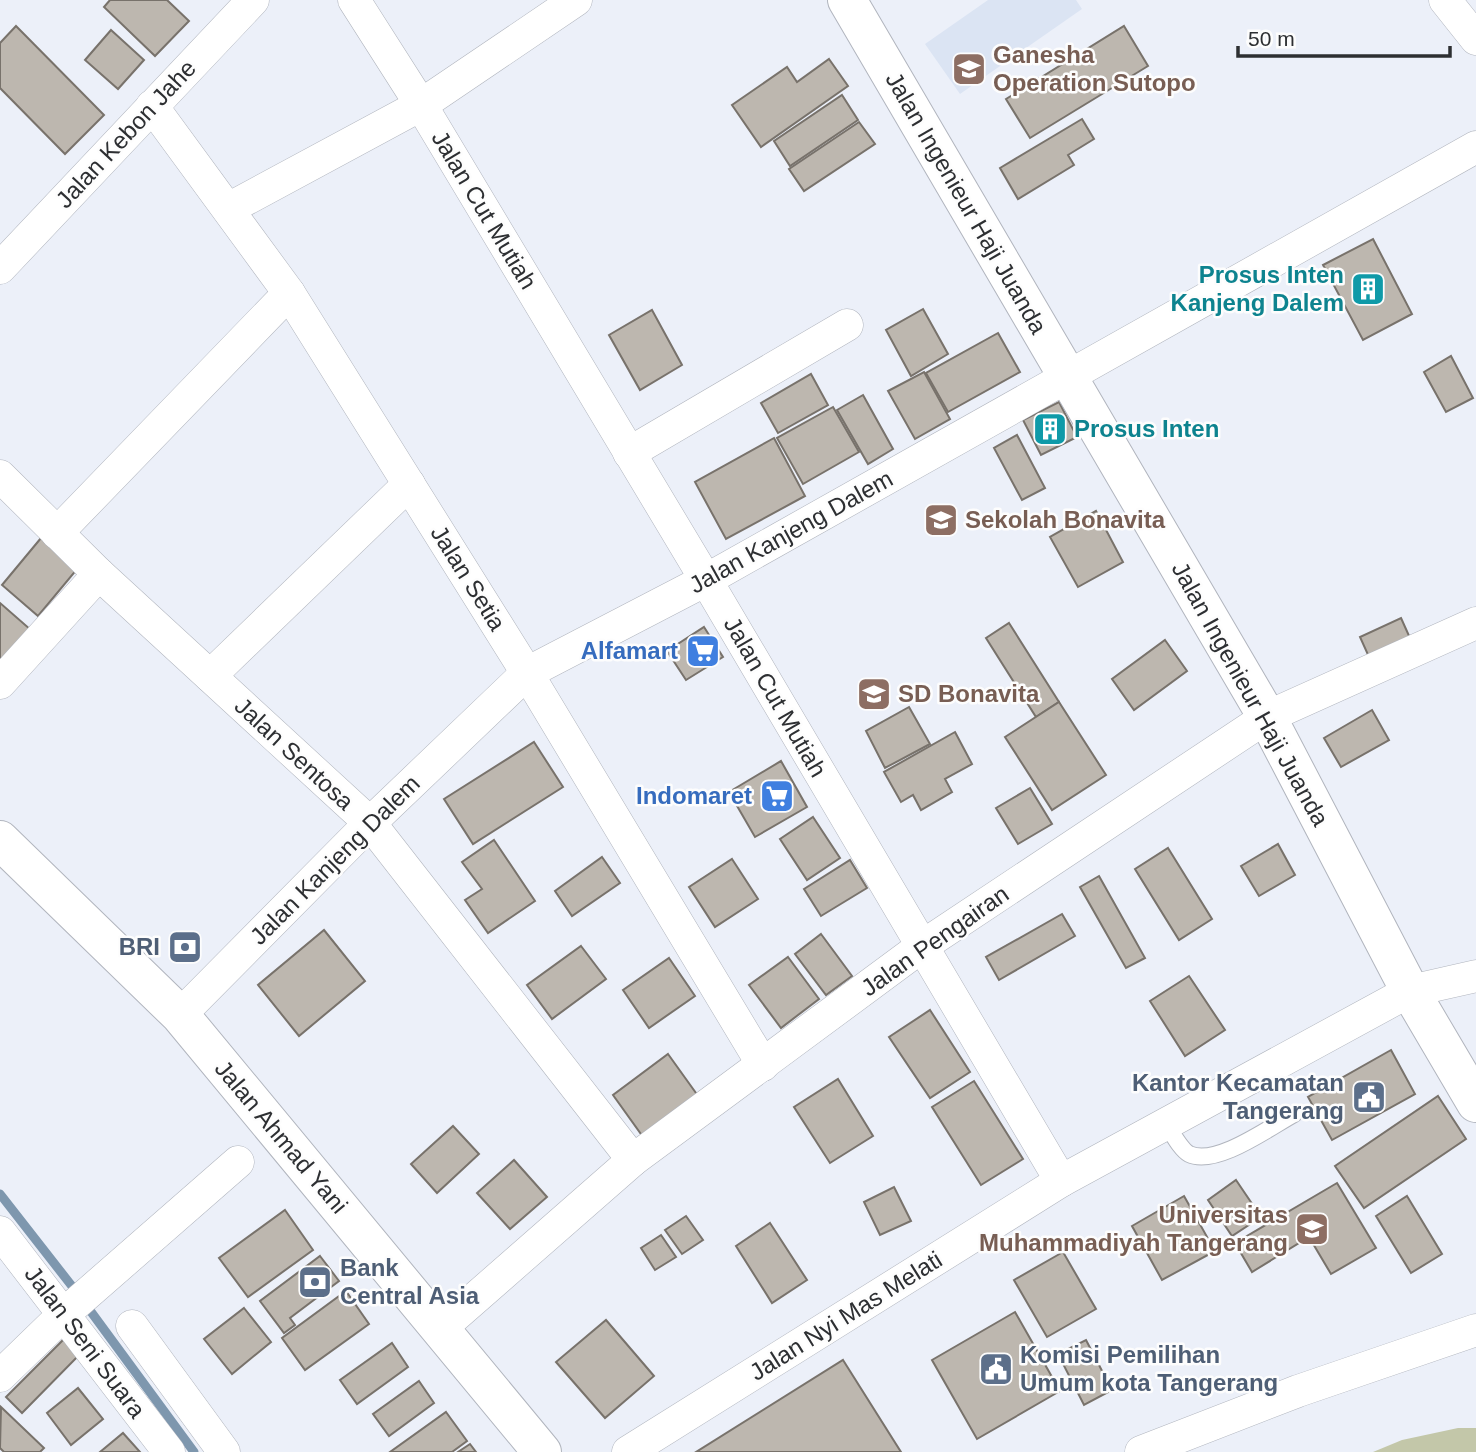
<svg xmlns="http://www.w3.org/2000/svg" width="1476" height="1452" font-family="Arial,sans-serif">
  <rect width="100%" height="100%" fill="#ecf0f9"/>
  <path fill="#dbe4f3" d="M988,0H1076L1082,9L960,94L925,44Z"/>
  <path fill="#c3c7a9" d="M1458,1428H1476V1452H1373L1402,1440Z"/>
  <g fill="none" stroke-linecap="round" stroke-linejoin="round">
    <path stroke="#7e97ae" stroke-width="9" d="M0,1194L75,1290L194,1452"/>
  </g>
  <g fill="#bdb7af" stroke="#78726b" stroke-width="2">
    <path d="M110,0H167L189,21L155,56L104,7Z"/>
    <path d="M16,26L104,115L65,154L0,88V43Z"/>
    <path d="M1124,26L1148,66L1030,138L1006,99Z"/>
    <path d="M111,30L144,60L118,89L85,60Z"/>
    <path d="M829,59L848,86L761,147L732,105L787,67L797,82Z"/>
    <path d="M842,95L858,120L790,166L774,141Z"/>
    <path d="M1082,119L1094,139L1068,155L1074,165L1018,199L1000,168Z"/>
    <path d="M859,122L875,144L804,191L789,169Z"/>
    <path d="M1373,239L1412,314L1363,340L1323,265Z"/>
    <path d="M923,309L948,354L911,376L886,330Z"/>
    <path d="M652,310L682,365L640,390L609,335Z"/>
    <path d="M998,333L1020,372L948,412L926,373Z"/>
    <path d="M1451,356L1473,398L1446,412L1424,372Z"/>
    <path d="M924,372L950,419L915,439L888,391Z"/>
    <path d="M811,374L828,405L778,433L761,403Z"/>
    <path d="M863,395L893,449L868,464L837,410Z"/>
    <path d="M1059,402L1077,437L1041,455L1023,420Z"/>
    <path d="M833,407L859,452L803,484L777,438Z"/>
    <path d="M1017,435L1045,488L1022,500L994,448Z"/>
    <path d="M774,438L805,496L726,539L695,482Z"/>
    <path d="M1096,511L1123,562L1078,587L1050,537Z"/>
    <path d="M46,532L83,562L38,616L2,585Z"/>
    <path d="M0,603L31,630L0,667Z"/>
    <path d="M1401,618L1410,638L1369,657L1360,637Z"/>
    <path d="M1009,623L1059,702L1036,717L986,638Z"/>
    <path d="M704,627L723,657L686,680L667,651Z"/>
    <path d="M1165,640L1187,671L1134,710L1112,679Z"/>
    <path d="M1059,702L1106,775L1052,810L1005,737Z"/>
    <path d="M909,707L930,744L885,768L866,731Z"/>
    <path d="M1372,710L1389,740L1341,767L1324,738Z"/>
    <path d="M955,732L972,764L945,779L952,792L921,810L913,795L901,802L884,772Z"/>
    <path d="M534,742L563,787L473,844L444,799Z"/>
    <path d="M781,761L807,807L755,837L729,792Z"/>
    <path d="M1030,788L1052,824L1018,844L996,808Z"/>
    <path d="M813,817L840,858L807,880L780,839Z"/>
    <path d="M494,840L535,901L488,933L465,900L482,889L462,862Z"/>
    <path d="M1278,844L1295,875L1259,896L1241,866Z"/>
    <path d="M1168,848L1212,919L1179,940L1135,869Z"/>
    <path d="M602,857L620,883L572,916L555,891Z"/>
    <path d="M732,859L758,899L715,927L689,887Z"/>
    <path d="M850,860L867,888L821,916L804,889Z"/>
    <path d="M1099,876L1145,958L1126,968L1080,887Z"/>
    <path d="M1062,914L1075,936L999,980L986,957Z"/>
    <path d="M324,930L365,981L299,1036L258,985Z"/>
    <path d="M821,934L852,976L826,995L795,954Z"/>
    <path d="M581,946L606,979L552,1019L527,985Z"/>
    <path d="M788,957L819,999L781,1028L749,985Z"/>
    <path d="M669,958L695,996L649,1028L623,990Z"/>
    <path d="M1189,976L1225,1030L1185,1056L1150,1001Z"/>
    <path d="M930,1010L970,1072L930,1098L889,1037Z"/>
    <path d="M1391,1050L1415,1094L1332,1140L1308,1097Z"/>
    <path d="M668,1054L701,1100L646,1141L613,1095Z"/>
    <path d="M838,1079L873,1136L830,1163L794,1107Z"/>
    <path d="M974,1081L1023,1159L981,1185L932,1107Z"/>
    <path d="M1438,1096L1466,1139L1364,1208L1335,1166Z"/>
    <path d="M453,1126L479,1154L437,1193L411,1164Z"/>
    <path d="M514,1160L547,1197L510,1229L477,1193Z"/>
    <path d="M1236,1180L1261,1217L1232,1236L1208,1200Z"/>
    <path d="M1337,1183L1376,1248L1331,1274L1309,1237L1252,1272L1235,1243Z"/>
    <path d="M894,1187L911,1221L880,1235L864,1202Z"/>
    <path d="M1184,1196L1215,1251L1162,1280L1132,1226Z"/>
    <path d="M1407,1196L1442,1254L1411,1273L1376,1216Z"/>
    <path d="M285,1210L313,1250L248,1297L219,1258Z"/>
    <path d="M686,1216L703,1240L682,1254L665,1230Z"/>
    <path d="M770,1223L807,1280L772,1303L736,1246Z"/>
    <path d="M661,1235L676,1257L655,1270L641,1248Z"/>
    <path d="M1063,1252L1096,1309L1047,1337L1014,1280Z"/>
    <path d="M320,1256L339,1281L290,1318L295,1325L284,1333L260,1301Z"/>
    <path d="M346,1291L369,1324L305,1370L282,1338Z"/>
    <path d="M244,1308L271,1342L232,1374L204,1339Z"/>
    <path d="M1015,1312L1060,1391L977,1439L932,1360Z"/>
    <path d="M606,1320L654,1376L605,1418L556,1362Z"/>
    <path d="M72,1331L87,1347L22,1413L6,1397Z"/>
    <path d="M1086,1340L1112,1390L1084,1405L1058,1354Z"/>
    <path d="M392,1343L408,1367L357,1404L340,1380Z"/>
    <path d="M843,1360L901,1452H696Z"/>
    <path d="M419,1381L434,1403L389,1436L373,1414Z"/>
    <path d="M78,1388L103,1419L71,1445L47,1413Z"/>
    <path d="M1,1407L44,1448L40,1452H4L0,1448Z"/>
    <path d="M446,1412L467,1441L452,1452H390Z"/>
    <path d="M123,1433L140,1452H100Z"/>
    <path d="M470,1444L476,1452H458Z"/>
  </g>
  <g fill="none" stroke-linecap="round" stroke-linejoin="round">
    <g stroke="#b1b5be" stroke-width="18">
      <path id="lane" d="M1166,1124C1172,1132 1180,1149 1189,1154C1216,1167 1270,1127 1294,1114"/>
    </g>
    <g stroke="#b1b5be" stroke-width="33">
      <g id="street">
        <path d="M354,0L421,105L706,580L1061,1181"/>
        <path d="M1445,0L1476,39"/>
        <path d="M152,106L289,293L527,673L763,1065"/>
        <path d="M228,209L421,105L576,0"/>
        <path d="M0,268L253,0"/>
        <path d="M629,453L847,325"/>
        <path d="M0,476L99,574L370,823L633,1160"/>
        <path d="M57,533L289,293"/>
        <path d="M210,676L409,484"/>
        <path d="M0,683L99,574"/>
        <path d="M180,1015L370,823L527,673L706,580L1476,147"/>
        <path d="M0,1232L169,1452"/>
        <path d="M132,1326L224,1452"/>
        <path d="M440,1329L633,1160L921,947L1267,717L1476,623"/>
        <path d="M0,1376L64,1314L238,1162"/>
        <path d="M628,1452L1061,1181L1410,991L1476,976"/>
        <path d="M1141,1452L1298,1391L1476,1330"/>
      </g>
    </g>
    <g stroke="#b1b5be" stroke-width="40">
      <g id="secondary">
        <path d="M847,0L1267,717L1410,991L1476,1103"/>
        <path d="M0,840L180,1015L542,1452"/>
      </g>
    </g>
    <use href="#lane" stroke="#fff" stroke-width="16"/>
    <use href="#street" stroke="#fff" stroke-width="32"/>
    <use href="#secondary" stroke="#fff" stroke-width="38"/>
  </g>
  <defs>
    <g id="school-square" transform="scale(1.75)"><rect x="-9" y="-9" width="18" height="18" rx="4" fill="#8d6e63" stroke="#fdfdfd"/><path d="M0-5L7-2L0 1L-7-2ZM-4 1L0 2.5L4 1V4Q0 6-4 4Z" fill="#fff"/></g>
    <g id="building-square" transform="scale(1.75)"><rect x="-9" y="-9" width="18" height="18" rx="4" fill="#0f9aa8" stroke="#fdfdfd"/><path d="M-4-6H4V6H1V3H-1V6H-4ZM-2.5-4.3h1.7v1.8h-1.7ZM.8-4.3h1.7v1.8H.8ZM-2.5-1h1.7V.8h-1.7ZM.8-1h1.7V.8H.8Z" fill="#fff"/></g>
    <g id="supermarket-square" transform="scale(1.75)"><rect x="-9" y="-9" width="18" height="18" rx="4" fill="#3f7fe0" stroke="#fdfdfd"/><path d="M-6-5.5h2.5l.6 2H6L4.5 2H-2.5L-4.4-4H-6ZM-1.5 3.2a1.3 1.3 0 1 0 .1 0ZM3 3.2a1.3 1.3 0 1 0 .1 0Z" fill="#fff"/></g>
    <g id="bank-square" transform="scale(1.75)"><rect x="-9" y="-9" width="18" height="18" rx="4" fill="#5c6f8a" stroke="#fdfdfd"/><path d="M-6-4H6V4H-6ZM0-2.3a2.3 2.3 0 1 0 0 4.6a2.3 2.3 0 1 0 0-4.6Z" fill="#fff"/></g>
    <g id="civic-square" transform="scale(1.75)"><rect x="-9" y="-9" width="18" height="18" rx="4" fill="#5c6f8a" stroke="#fdfdfd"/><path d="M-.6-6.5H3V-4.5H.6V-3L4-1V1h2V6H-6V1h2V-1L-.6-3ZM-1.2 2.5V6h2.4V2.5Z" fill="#fff"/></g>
    <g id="university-square" transform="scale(1.75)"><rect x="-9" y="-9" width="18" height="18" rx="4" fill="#8d6e63" stroke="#fdfdfd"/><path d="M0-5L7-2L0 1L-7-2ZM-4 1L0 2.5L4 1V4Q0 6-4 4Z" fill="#fff"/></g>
  </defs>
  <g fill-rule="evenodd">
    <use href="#school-square" x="969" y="69"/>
    <use href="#building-square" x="1368" y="289"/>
    <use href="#building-square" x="1050" y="429"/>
    <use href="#school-square" x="941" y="520"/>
    <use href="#supermarket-square" x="703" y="651"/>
    <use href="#school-square" x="874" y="694"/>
    <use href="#supermarket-square" x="777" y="796"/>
    <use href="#bank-square" x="185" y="947"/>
    <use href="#civic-square" x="1369" y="1097"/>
    <use href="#university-square" x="1312" y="1229"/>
    <use href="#bank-square" x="315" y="1282"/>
    <use href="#civic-square" x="996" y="1369"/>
  </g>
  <g text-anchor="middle" stroke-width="5" stroke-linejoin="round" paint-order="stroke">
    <g font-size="24" font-weight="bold" fill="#785e54" stroke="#fdfdfd" text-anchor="start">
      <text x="993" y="63">Ganesha<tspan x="993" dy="28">Operation Sutopo</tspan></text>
      <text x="965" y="528">Sekolah Bonavita</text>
      <text x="898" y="702">SD Bonavita</text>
      <text x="1288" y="1223" text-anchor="end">Universitas<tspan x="1288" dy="28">Muhammadiyah Tangerang</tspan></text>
    </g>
    <g font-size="24" fill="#2d2f32" stroke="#fdfdfd">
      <text transform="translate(126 134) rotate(-47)" y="8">Jalan Kebon Jahe</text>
      <text transform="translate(966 203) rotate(60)" y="8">Jalan Ingenieur Haji Juanda</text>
      <text transform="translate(484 210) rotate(59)" y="8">Jalan Cut Mutiah</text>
      <text transform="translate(791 532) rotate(-29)" y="8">Jalan Kanjeng Dalem</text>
      <text transform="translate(468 578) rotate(58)" y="8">Jalan Setia</text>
      <text transform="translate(1250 694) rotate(61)" y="8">Jalan Ingenieur Haji Juanda</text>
      <text transform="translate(775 697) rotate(60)" y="8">Jalan Cut Mutiah</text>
      <text transform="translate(294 754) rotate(43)" y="8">Jalan Sentosa</text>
      <text transform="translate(335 860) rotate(-45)" y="8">Jalan Kanjeng Dalem</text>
      <text transform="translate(935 941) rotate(-35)" y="8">Jalan Pengairan</text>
      <text transform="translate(281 1137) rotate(50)" y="8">Jalan Ahmad Yani</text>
      <text transform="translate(846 1316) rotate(-32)" y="8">Jalan Nyi Mas Melati</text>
      <text transform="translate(85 1342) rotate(53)" y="8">Jalan Seni Suara</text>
    </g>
    <g font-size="24" font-weight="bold" fill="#0d838f" stroke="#fdfdfd" text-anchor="end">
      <text x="1344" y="283">Prosus Inten<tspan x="1344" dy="28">Kanjeng Dalem</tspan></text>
      <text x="1074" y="437" text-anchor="start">Prosus Inten</text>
    </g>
    <g font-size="24" font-weight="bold" fill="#366cbe" stroke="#fdfdfd" text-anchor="end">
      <text x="678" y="659">Alfamart</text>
      <text x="752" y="804">Indomaret</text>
    </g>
    <g font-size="24" font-weight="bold" fill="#4e5e75" stroke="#fdfdfd" text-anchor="end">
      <text x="160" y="955">BRI</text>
      <text x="1344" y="1091">Kantor Kecamatan<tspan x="1344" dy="28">Tangerang</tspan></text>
      <text x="340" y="1276" text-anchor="start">Bank<tspan x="340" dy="28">Central Asia</tspan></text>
      <text x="1020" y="1363" text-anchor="start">Komisi Pemilihan<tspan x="1020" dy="28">Umum kota Tangerang</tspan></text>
    </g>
  </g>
  <path d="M1238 46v10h212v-10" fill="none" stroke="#2d2f32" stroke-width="3.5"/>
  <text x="1248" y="46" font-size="21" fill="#2d2f32" stroke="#fdfdfd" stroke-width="5" paint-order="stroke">50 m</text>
</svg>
